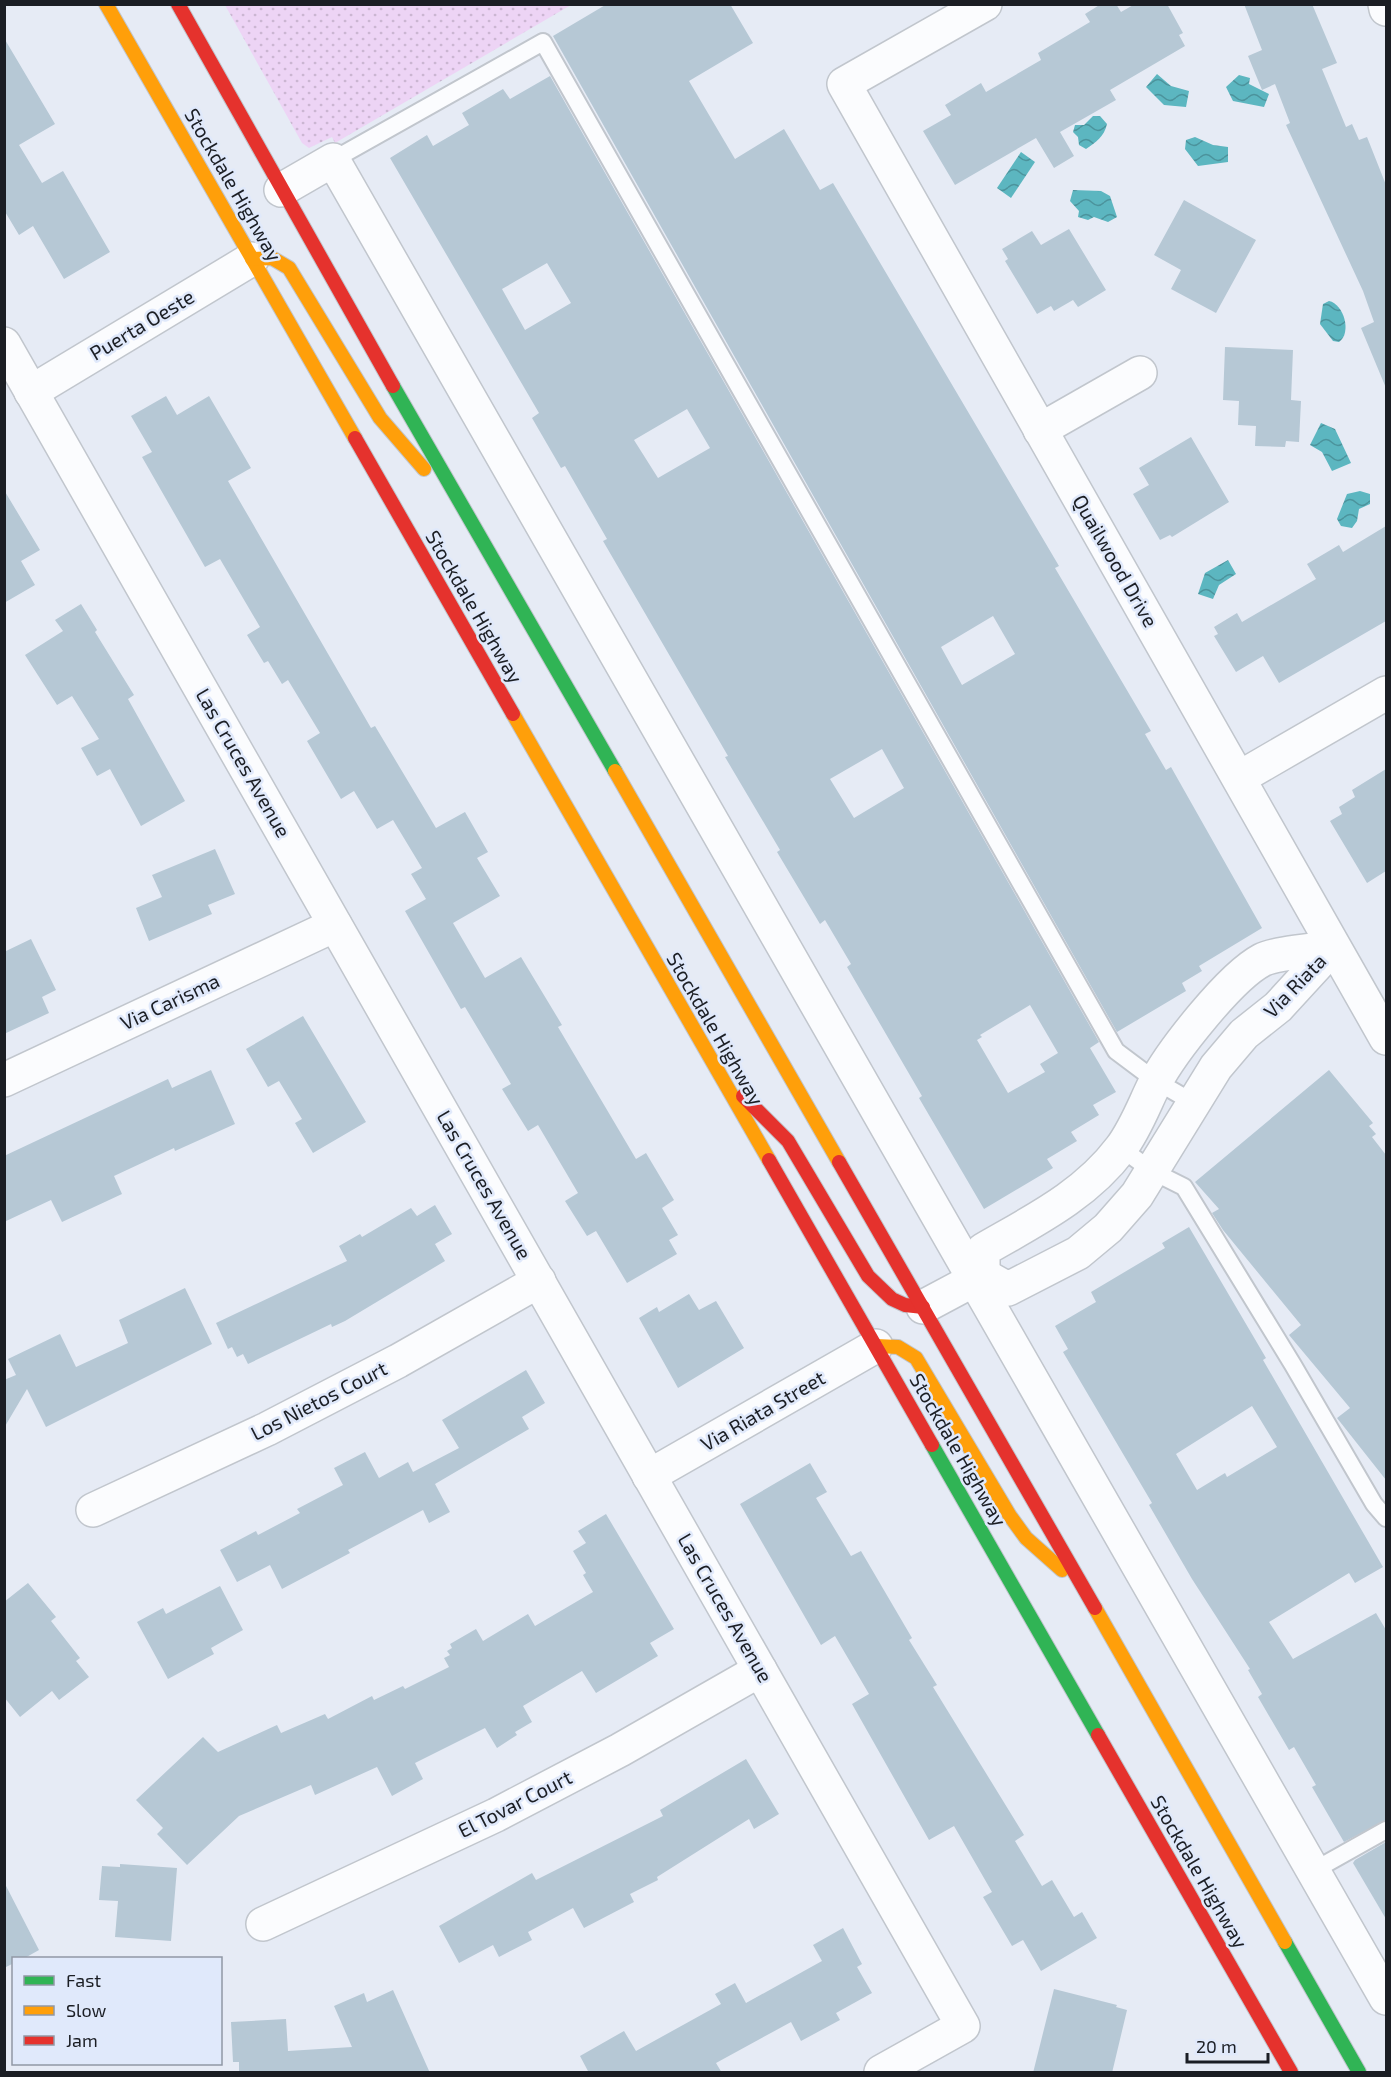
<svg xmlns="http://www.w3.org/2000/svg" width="1391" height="2077" font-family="'Exo 2',sans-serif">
  <defs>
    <pattern id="grass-dots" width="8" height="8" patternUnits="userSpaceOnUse" patternTransform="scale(1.5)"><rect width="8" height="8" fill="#edd4f5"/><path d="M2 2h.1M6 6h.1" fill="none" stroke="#cbb6d2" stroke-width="1.8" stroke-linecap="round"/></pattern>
    <pattern id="water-waves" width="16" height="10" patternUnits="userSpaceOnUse" patternTransform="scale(1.5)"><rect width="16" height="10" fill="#5cb6c0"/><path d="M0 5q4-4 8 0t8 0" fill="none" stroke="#4b939c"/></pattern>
  </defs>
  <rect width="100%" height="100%" fill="#e6ebf5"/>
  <path fill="url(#grass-dots)" d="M225,5H571L335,143L332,137L309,148L302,143Z"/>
  <g fill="url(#water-waves)">
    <path d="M1157,74L1171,86L1189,91L1186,107L1164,105L1146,87Z"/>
    <path d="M1239,75L1250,78L1249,84L1269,94L1264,107L1233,101L1226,87Z"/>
    <path d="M1093,116H1100L1107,124C1104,137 1096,142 1086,149L1079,145L1078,137L1073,132L1075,125H1084Z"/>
    <path d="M1195,137L1213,145L1228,147V162L1198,166L1185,149L1186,140Z"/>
    <path d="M1021,152L1035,162L1011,198L997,188Z"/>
    <path d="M1073,190L1101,191L1110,196L1117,217L1108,222L1094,217L1088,220L1078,217L1079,211L1070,201Z"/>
    <path d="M1329,301C1344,304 1352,333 1339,342L1333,341L1320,324L1323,304Z"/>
    <path d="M1321,423L1335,429L1351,463L1332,471L1322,452L1310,445Z"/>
    <path d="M1360,491L1370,494V504L1359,509L1357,521L1352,528L1341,526L1337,519L1347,494Z"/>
    <path d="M1228,560L1236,574L1219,585L1213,599L1198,594L1205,573Z"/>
  </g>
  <g fill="#b6c8d5" fill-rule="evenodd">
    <path d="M607,4H730L753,43L689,81L735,159L784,129L820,190L833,183L1059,566L1055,568L1151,731L1145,734L1166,770L1171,767L1262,928L1199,966L1202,971L1182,983L1186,991L1117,1032L553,36ZM993,616L1015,654L962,685L941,647Z"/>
    <path d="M1101,4H1116L1121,12L1135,4H1167L1183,33L1179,35L1185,46L1110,90L1116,100L1060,132L1074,156L1054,168L1036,138L955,185L923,131L951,115L945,105L981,83L986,92L1041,60L1038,53L1090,22L1085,14Z"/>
    <path d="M1244,4H1312L1337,63L1322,69L1346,127L1352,124L1359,140L1367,137L1386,185V388L1361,328L1374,322L1363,291L1286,125L1290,123L1275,84L1262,90L1248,56L1262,50Z"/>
    <path d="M4,38L55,124L19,145L42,183L63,171L110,252L64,279L33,226L19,235L4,210Z"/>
    <path d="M550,76L1099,1042L1090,1048L1116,1092L1093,1105L1099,1115L1071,1132L1077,1141L1047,1159L1053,1168L984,1209L919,1098L922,1096L847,967L851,964L825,920L820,924L777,852L780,850L725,757L728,756L603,541L607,539L565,466L561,468L532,418L539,413L390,158L427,135L433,146L469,125L462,113L503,89L510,99ZM547,263L571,303L525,330L502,289ZM687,409L710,448L658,478L634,440ZM882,749L904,788L854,818L830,779ZM1030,1005L1058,1053L1040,1064L1045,1072L1008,1093L977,1040L982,1037L980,1035Z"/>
    <path d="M1184,200L1256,240L1216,313L1171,289L1181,270L1154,255Z"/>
    <path d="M1069,229L1106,290L1078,307L1073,300L1054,311L1051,306L1037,314L1005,261L1008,259L1002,249L1032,231L1041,245Z"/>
    <path d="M1225,347L1293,350L1291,400L1301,401L1299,442L1286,441L1285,447L1255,446L1256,426L1238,425L1239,401L1223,400Z"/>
    <path d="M166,396L177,415L209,396L251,468L228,481L371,728L375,726L436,828L465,812L488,852L477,858L500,896L453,923L485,978L521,957L562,1025L558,1027L636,1159L646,1153L674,1200L662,1208L678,1235L669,1240L677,1254L627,1283L596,1231L587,1236L565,1201L578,1193L538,1125L528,1131L502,1089L511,1084L465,1007L461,1009L405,911L426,899L411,874L422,868L393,820L377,829L354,791L341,799L307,741L320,733L288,680L282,684L268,661L264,663L247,635L260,627L220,559L205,567L142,457L152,452L131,416Z"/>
    <path d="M1191,437L1229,502L1172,537L1170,535L1160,540L1133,494L1149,485L1139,468Z"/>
    <path d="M4,490L40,550L21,561L35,585L4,603Z"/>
    <path d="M1386,526V621L1279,683L1263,656L1236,672L1214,636L1218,634L1214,627L1237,613L1242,622L1316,579L1307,564L1339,545L1343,552Z"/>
    <path d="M81,604L97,630L95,632L134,695L128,699L185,801L141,826L110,769L97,776L81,748L99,739L72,696L57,705L25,655L63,631L55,620Z"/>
    <path d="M1386,769V871L1367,883L1330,821L1342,814L1339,807L1355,797L1352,790Z"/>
    <path d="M215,849L235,894L208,905L212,914L149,941L136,908L162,897L152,875Z"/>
    <path d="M31,939L56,990L42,997L49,1013L4,1034V952Z"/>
    <path d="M303,1016L366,1122L313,1153L295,1123L302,1119L279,1081L268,1087L246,1049Z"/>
    <path d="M211,1070L235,1124L175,1151L174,1148L114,1176L122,1194L62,1222L51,1200L4,1222V1156L168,1079L172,1088Z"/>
    <path d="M1329,1070L1373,1123L1369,1126L1376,1134L1372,1137L1386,1155V1480L1337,1418L1350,1408L1289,1335L1301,1325L1223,1230L1212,1213L1219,1209L1195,1182Z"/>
    <path d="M435,1205L452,1234L435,1244L445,1261L345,1321L332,1327L331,1324L248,1364L243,1354L237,1357L232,1347L228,1349L216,1323L347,1261L339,1246L360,1234L362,1237L411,1208L417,1216Z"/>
    <path d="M1189,1227L1266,1358L1263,1360L1383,1567L1355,1583L1349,1573L1269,1622L1293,1659L1376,1613L1386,1630V1820L1344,1842L1312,1787L1316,1785L1294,1747L1289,1750L1258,1697L1262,1694L1248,1670L1250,1669L1192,1579L1149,1505L1152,1503L1063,1352L1068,1349L1055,1326L1096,1302L1091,1292L1165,1248L1162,1243ZM1252,1406L1277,1447L1227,1477L1225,1473L1197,1490L1176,1454Z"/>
    <path d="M185,1288L212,1344L46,1427L27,1389L4,1428V1380L16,1375L8,1359L60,1334L76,1367L128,1343L119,1320Z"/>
    <path d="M689,1294L699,1310L716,1301L744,1348L678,1388L639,1318L657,1307L659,1312Z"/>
    <path d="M526,1370L545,1403L522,1417L529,1429L435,1484L450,1512L429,1523L423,1510L348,1550L350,1553L282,1589L270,1565L237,1582L220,1550L256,1531L258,1535L300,1513L297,1509L343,1485L334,1468L365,1452L379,1478L408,1462L413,1472L459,1448L442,1420Z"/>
    <path d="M810,1463L827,1492L816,1498L851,1556L861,1551L912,1638L909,1640L937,1685L933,1687L1024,1835L1015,1841L1042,1886L1052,1880L1074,1917L1082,1912L1097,1938L1041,1971L1023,1940L1012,1946L983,1897L992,1892L954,1826L929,1840L852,1704L869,1694L835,1636L821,1645L740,1504Z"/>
    <path d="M606,1514L674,1629L650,1643L658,1656L596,1693L582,1671L523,1706L532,1722L515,1732L517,1735L497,1748L485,1728L415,1763L423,1779L392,1796L377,1767L315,1795L311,1785L239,1816L187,1865L157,1834L163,1828L136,1800L203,1737L218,1752L277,1725L281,1733L325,1714L328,1719L372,1696L374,1700L403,1686L405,1689L449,1667L444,1658L450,1655L447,1651L452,1648L450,1644L476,1629L483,1641L528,1614L535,1626L593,1592L583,1575L586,1573L573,1551L586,1543L578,1531Z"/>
    <path d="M28,1583L56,1617L51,1621L80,1658L76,1661L89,1677L59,1700L52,1691L20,1717L4,1697V1602Z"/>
    <path d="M220,1586L243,1630L211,1648L214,1654L168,1679L137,1622L163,1608L166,1614Z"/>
    <path d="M746,1759L779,1814L754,1829L749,1819L657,1877L658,1880L630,1894L634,1902L584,1928L573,1908L528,1932L532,1940L499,1957L493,1945L459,1963L439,1926L532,1873L536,1880L663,1816L660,1810Z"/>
    <path d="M1386,1842V1919L1353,1863L1355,1860Z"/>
    <path d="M120,1864L177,1868L171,1941L115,1937L118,1901L99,1900L102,1866L120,1867Z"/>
    <path d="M4,1882L39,1950L23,1959H14V1963L4,1968Z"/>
    <path d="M843,1928L862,1964L857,1967L872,1993L836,2013L840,2020L801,2041L791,2022L716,2063L722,2073H589L580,2056L624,2031L636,2051L721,2004L715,1994L735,1983L746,2003L822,1961L813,1945Z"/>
    <path d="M1054,1989L1117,2005L1116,2007L1127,2010L1112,2073H1033Z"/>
    <path d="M393,1990L430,2073H239V2062H233L231,2022L286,2019L288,2051L352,2047L334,2006L364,1993L367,2002Z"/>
  </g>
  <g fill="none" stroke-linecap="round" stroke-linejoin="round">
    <g stroke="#c1c6cd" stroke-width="20">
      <g id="lane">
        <path d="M333,160L543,42L1116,1051L1156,1081L1194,1103"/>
        <path d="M1121,1148L1152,1171L1184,1187L1293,1365L1374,1504L1386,1518"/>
        <path d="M1313,1871L1386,1830"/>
      </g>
    </g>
    <g stroke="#c1c6cd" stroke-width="36">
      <g id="street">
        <path d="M985,4L844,84L1386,1038"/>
        <path d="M1385,4L1386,9"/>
        <path d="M281,190L333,160L1386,1998"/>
        <path d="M4,344L963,2026L881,2072"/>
        <path d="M31,392L252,259"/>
        <path d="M1040,430L1140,373"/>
        <path d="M1239,778L1386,693"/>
        <path d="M4,1080L335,925"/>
        <path d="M983,1275L1008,1289L1078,1253L1108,1228L1137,1195L1216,1067L1244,1034L1278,1007L1333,947"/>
        <path d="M983,1275V1250C1033,1221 1085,1196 1121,1148C1136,1128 1144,1105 1155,1083C1172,1051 1230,977 1262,960C1275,953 1317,950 1333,947"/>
        <path d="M923,1307L983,1275"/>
        <path d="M649,1476L876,1346"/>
        <path d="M93,1510L267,1429L398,1361L539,1281"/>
        <path d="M263,1924L496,1815L620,1750L760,1670"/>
      </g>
    </g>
    <g stroke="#c1c6cd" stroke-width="16">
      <g id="fast">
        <path d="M393,386L615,771"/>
        <path d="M932,1445L1098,1735"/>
        <path d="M1285,1942L1359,2072"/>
      </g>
    </g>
    <g stroke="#c1c6cd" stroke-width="16">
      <g id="slow">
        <path d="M106,4L355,438"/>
        <path d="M252,259L272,258L289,268L380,418L424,469"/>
        <path d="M513,714L769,1160"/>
        <path d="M615,771L839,1162"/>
        <path d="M876,1346L898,1347L916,1358L1010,1516L1026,1538L1062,1570"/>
        <path d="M1095,1608L1285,1942"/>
      </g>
    </g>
    <g stroke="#c1c6cd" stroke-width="16">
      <g id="jam">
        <path d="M178,4L393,386"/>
        <path d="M355,438L513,714"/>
        <path d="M743,1096L788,1141L868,1276L892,1299L905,1305L923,1307"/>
        <path d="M769,1160L932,1445"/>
        <path d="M839,1162L1095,1608"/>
        <path d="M1098,1735L1291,2072"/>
      </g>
    </g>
    <use href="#lane" stroke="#fbfcfe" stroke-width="16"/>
    <use href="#street" stroke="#fbfcfe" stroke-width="33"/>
    <use href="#fast" stroke="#30b455" stroke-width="14"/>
    <use href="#slow" stroke="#ff9f0a" stroke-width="14"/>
    <use href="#jam" stroke="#e5322d" stroke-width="14"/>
  </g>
  <g text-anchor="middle" stroke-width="5" stroke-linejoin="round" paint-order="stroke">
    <g font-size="20" fill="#1b1e24" stroke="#e0e9fb">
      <text transform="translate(233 185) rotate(60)" y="7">Stockdale Highway</text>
      <text transform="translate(142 325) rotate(-31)" y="7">Puerta Oeste</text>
      <text transform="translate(1115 561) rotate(60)" y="7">Quailwood Drive</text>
      <text transform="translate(474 607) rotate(60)" y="7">Stockdale Highway</text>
      <text transform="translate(243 763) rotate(60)" y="7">Las Cruces Avenue</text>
      <text transform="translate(1295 986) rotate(-46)" y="7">Via Riata</text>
      <text transform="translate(170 1002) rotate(-25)" y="7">Via Carisma</text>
      <text transform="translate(715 1029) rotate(60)" y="7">Stockdale Highway</text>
      <text transform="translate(484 1185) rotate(60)" y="7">Las Cruces Avenue</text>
      <text transform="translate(319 1401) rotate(-27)" y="7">Los Nietos Court</text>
      <text transform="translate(763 1411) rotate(-30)" y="7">Via Riata Street</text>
      <text transform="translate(958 1450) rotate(60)" y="7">Stockdale Highway</text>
      <text transform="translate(725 1608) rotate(60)" y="7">Las Cruces Avenue</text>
      <text transform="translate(515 1804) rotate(-27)" y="7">El Tovar Court</text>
      <text transform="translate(1199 1872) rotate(60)" y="7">Stockdale Highway</text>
    </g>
  </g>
  <rect width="1391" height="2077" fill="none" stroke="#1b1e24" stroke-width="12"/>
  <rect x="12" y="1957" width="210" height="108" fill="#e0e9fb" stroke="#9198a5" stroke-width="1.5"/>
  <rect x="24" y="1976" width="30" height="9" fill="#30b455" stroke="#9198a5" stroke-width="1.5"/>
  <text x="66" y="1987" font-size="18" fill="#1b1e24">Fast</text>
  <rect x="24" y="2006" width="30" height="9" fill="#ff9f0a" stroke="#9198a5" stroke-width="1.5"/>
  <text x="66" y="2017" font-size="18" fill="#1b1e24">Slow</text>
  <rect x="24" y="2036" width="30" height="9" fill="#e5322d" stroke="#9198a5" stroke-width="1.5"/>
  <text x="66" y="2047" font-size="18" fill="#1b1e24">Jam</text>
  <path d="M1187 2053v9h81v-9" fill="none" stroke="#1b1e24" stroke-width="3"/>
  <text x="1196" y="2053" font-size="18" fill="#1b1e24" stroke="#e0e9fb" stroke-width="4.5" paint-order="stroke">20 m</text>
</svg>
